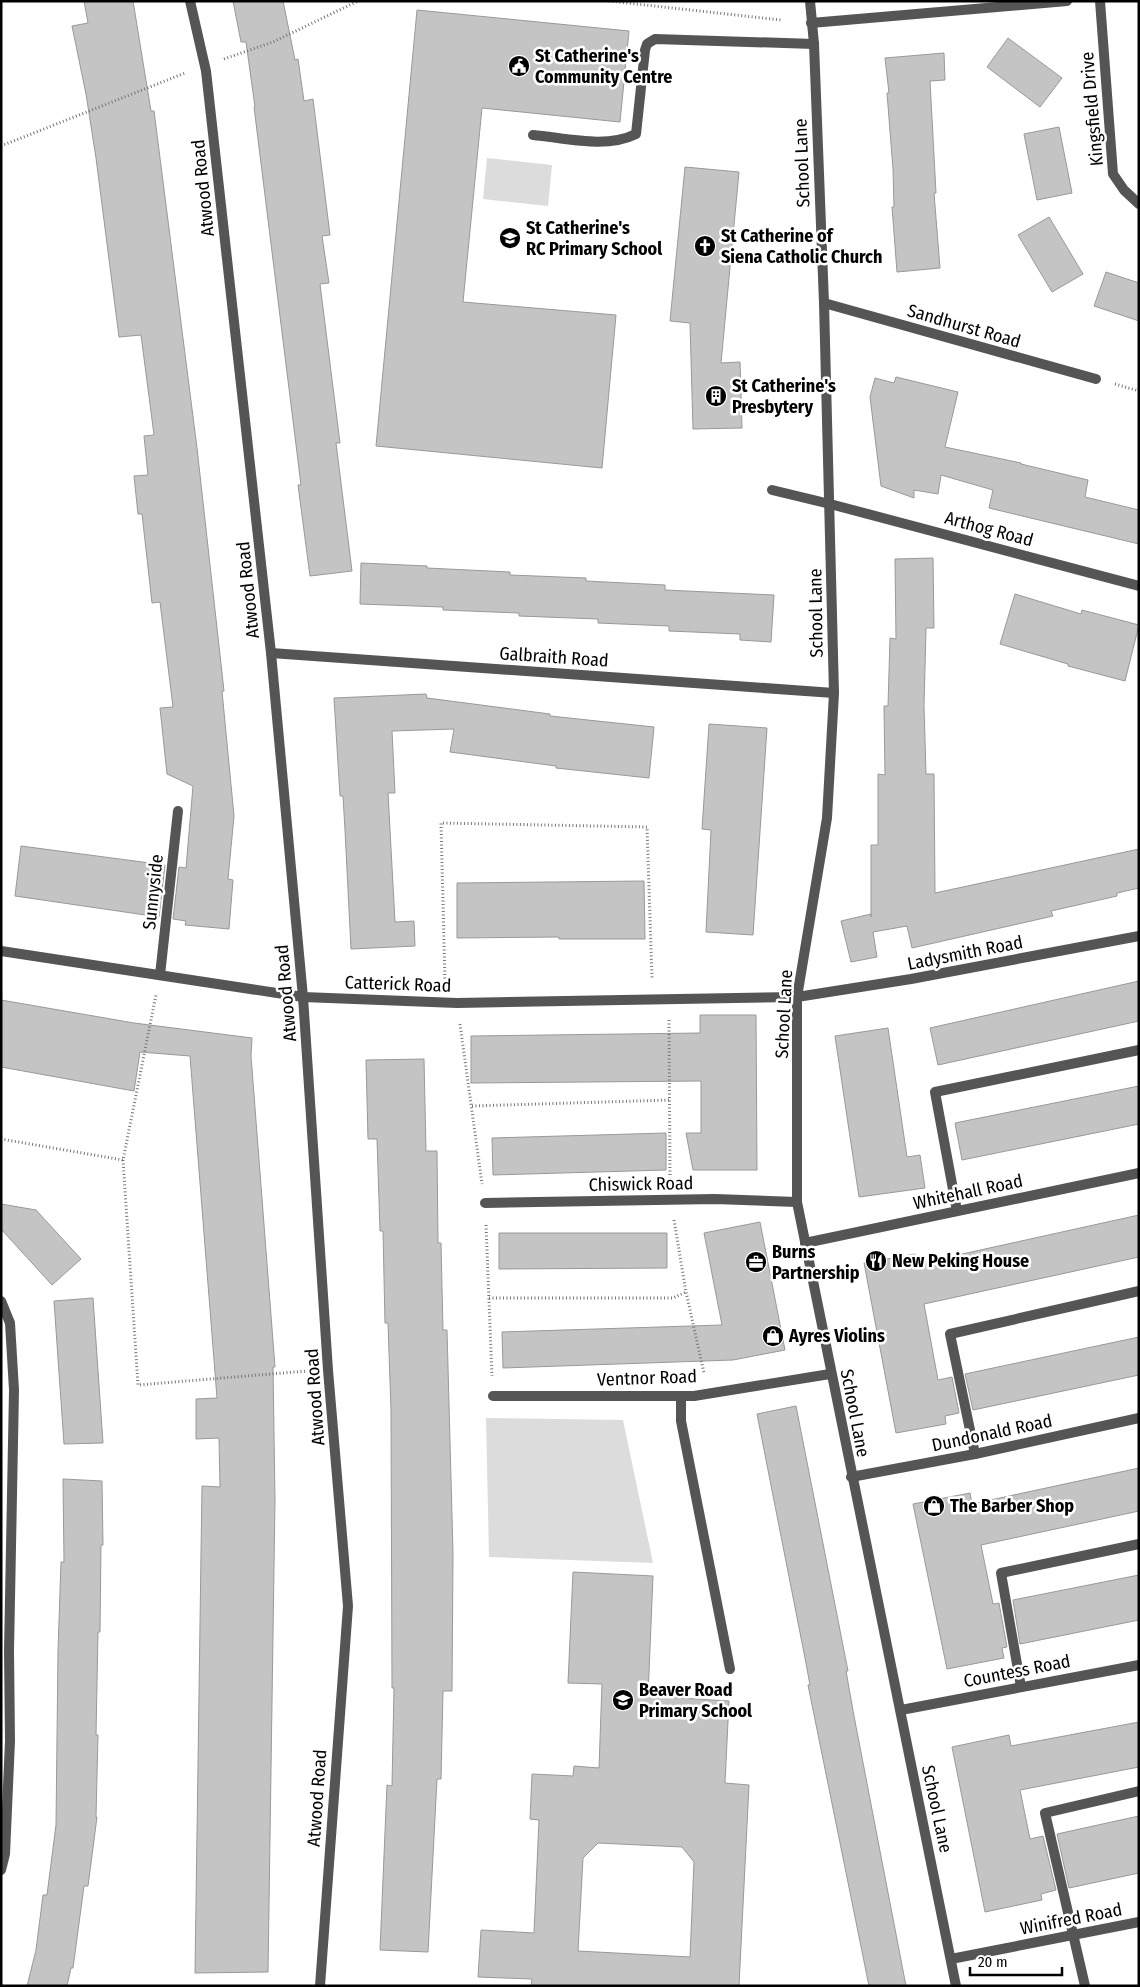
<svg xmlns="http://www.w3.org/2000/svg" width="1140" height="1987" font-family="'Fira Sans Condensed',sans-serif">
  <rect width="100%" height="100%" fill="#fff"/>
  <g fill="#dcdcdc">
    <path d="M487,158L552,165L548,206L483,199Z"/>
    <path d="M486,1418L623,1420L653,1563L489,1557Z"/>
  </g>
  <g fill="#c4c4c4" stroke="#999" fill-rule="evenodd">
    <path d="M84,1H133L151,111H154L197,448L224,691H222L234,816L228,879L233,880L229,929L185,925L186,921L173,919L179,867L186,868L193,786L167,774L160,708L173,707L160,602L152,603L142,514H138L134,476L148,475L144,436L154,435L141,335L119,337L96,158L86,94L72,26L88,23Z"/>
    <path d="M233,1H283L295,60L298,59L304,101L313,99L330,235L322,236L329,283L320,284L340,443H336L352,571L310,576L298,485H301L254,107H255L246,42H241Z"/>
    <path d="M417,10L629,31L620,122L482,108L463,302L616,315L602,468L376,446Z"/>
    <path d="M1008,38L1062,78L1040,107L987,67Z"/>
    <path d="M944,53L945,80L930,81L936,193H934L940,268L897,272L892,207H894L893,169L887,93H889L885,58Z"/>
    <path d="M1059,127L1072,193L1037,200L1024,134Z"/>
    <path d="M685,167L739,172L721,363L740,362L742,428L693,429L690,323L670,321Z"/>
    <path d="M1049,217L1083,274L1052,292L1018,235Z"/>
    <path d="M1106,272L1139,283V321L1094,306Z"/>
    <path d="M896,377L958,392L945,447L1021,463V464L1088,480L1085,497L1139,510V544L989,508L993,490L941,475L938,494L914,490V498L881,486L870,397L875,378L894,383Z"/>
    <path d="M933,558L934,628H926L924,706L926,774H934L935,893L1139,849V888L1117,893V896L1051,911L1053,916L912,948L907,926L873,932L877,957L851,962L841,921L871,914V917V845H878V774L885,775L884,706H888L890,638L896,639L895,559Z"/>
    <path d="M361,563L427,566V568L510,572V575L586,578V581L665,585V590L774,595L771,642L740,640V634L669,631V626L598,623V619L519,616V613L443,610V607L360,604Z"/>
    <path d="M1015,594L1081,614L1082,610L1139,625L1125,681L1068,666V664L1000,644Z"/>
    <path d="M426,694L427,698L550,714V716L654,727L649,778L556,768V766L450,752L454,729L392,731L395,793H388L395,922L414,921L415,946L351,949L345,830L343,796H340L334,698Z"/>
    <path d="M709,724L767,728L753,935L706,932L711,830L702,829Z"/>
    <path d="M21,846L165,865L159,917L15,896Z"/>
    <path d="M644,881L645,939H559V937L457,938V883Z"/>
    <path d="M1139,981V1021L938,1065L930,1028Z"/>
    <path d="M1,1000L134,1023L252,1038L251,1056L275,1367H273L275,1500L268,1972L195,1973L202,1486L220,1487L219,1438L196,1439V1399L217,1398L190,1056L140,1052L134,1091L1,1067Z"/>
    <path d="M700,1015H756L757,1170H693L686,1133H701V1081L471,1083V1036L700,1033Z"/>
    <path d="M888,1028L907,1157L920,1155L925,1188L859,1197L835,1036Z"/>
    <path d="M424,1059L426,1151H437L438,1243H441L443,1330H447L453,1553L452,1691H443L441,1779H437L428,1952L380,1950L387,1785L392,1786L394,1688H392L391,1410L388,1323H385L383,1231H380L377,1139H368L366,1060Z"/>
    <path d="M1139,1086V1124L962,1160L955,1123Z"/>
    <path d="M666,1133V1170L493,1175L492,1138Z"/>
    <path d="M1,1204L36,1210L81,1259L52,1285L1,1229Z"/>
    <path d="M1139,1215V1257L924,1304L938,1380L952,1377L959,1413L945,1416L946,1424L896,1433L864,1263L915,1254L917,1264Z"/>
    <path d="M760,1222L785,1350L733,1360L503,1368L502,1332L722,1325L704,1233Z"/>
    <path d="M499,1233H667V1268L499,1269Z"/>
    <path d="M93,1298L103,1443L64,1444L54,1301Z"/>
    <path d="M1139,1337V1375L973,1410L965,1374Z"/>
    <path d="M796,1406L848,1671H846L854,1716L906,1986H869L808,1685H810L805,1658L757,1414Z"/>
    <path d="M1139,1468V1511L981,1545L993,1604L999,1603L1007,1647L1002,1648L1004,1658L947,1669L913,1504L970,1493L972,1504Z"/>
    <path d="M63,1479L102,1481L103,1545H101L100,1632H98L96,1735H98L96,1817H97L88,1886H84L73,1968H71L67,1986H27L36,1950L43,1895H47L56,1825L58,1651L61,1562H64Z"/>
    <path d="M573,1572L653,1576L648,1696L729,1701L725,1783L749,1785L739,1986H531L532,1979L478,1977L481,1930L534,1933L539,1820L530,1819L532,1774L573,1776L574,1766L599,1768L602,1684L568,1683ZM598,1843L682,1847L694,1862L690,1957L578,1951L583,1858Z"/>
    <path d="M1139,1575V1620L1020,1644L1013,1600Z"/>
    <path d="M1139,1722V1767L1020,1790L1030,1839L1043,1836L1056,1890L1041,1894L1042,1900L985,1912L952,1747L1009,1735L1011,1746Z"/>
    <path d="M1139,1816V1873L1069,1888L1057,1834Z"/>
  </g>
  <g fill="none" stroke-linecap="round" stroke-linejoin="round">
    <g stroke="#777" stroke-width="3" stroke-dasharray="1 2.5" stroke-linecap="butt">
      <path d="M609,1L781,20"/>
      <path d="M224,59L273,42L358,1"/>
      <path d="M1,146L185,73"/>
      <path d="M1115,384L1139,391"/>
      <path d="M445,982L441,823L647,827L652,978"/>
      <path d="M669,1020L670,1179"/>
      <path d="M460,1024L482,1184"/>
      <path d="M472,1106L670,1100"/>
      <path d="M1,1139L123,1160L156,995"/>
      <path d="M123,1160L138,1385L307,1371"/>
      <path d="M674,1220L686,1292L704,1373"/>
      <path d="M486,1225L492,1376"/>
      <path d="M489,1298H673L686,1292"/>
    </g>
    <g stroke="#555" stroke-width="10">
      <path d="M533,135C566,138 606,149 636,134L645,50L647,44L655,39L814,44"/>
      <path d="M772,490L830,504"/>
      <path d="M957,1211L935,1092L1139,1050"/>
      <path d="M681,1396V1421L730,1669"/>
      <path d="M975,1454L950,1334L1139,1291"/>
      <path d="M1021,1687L1001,1573L1139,1544"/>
      <path d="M1085,1986L1045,1813L1139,1791"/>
    </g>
    <g stroke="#555" stroke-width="10">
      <path d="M190,1L206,71L271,653L303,997L328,1370L348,1606L320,1986"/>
      <path d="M1100,1L1113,174L1124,190L1139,204"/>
      <path d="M811,23L1067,1"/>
      <path d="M824,303L1096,379"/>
      <path d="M830,504L1139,586"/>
      <path d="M271,653L834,693"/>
      <path d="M1,951L303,997L457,1003L797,997L911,979L1139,936"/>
      <path d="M160,975L178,811"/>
      <path d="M485,1203L715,1199L797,1202"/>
      <path d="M805,1243L1139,1173"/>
      <path d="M1,1301L10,1323L14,1390L9,1651L10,1741L5,1854L1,1870"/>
      <path d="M493,1396H694L830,1374"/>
      <path d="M851,1477L975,1454L1139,1418"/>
      <path d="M901,1710L1139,1665"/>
      <path d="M951,1959L1139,1922"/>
    </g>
    <path stroke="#555" stroke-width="10" d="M810,1L814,44L824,303L834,693L827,818L797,997V1202L956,1986"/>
  </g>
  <defs>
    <g id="civic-disc" transform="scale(1.125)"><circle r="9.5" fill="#000" stroke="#fff"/><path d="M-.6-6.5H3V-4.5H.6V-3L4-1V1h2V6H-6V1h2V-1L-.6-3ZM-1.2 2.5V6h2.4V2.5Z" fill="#fff"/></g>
    <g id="school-disc" transform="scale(1.125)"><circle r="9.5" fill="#000" stroke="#fff"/><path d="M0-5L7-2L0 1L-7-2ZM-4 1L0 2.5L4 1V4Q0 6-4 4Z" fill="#fff"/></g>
    <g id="church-disc" transform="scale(1.125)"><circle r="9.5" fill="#000" stroke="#fff"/><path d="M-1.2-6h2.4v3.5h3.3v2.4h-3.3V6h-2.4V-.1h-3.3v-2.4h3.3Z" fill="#fff"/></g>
    <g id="building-disc" transform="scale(1.125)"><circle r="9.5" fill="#000" stroke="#fff"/><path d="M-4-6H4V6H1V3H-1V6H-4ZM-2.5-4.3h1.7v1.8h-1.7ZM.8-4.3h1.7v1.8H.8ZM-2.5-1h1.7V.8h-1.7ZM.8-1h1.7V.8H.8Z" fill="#fff"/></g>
    <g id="restaurant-disc" transform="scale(1.125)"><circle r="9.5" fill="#000" stroke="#fff"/><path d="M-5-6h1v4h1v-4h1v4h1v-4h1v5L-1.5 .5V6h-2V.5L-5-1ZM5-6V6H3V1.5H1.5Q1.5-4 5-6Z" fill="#fff"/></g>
    <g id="office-disc" transform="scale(1.125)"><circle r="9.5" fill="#000" stroke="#fff"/><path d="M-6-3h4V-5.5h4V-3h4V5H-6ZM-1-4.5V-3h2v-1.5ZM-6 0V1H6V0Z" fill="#fff"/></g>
    <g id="shop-disc" transform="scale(1.125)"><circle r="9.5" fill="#000" stroke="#fff"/><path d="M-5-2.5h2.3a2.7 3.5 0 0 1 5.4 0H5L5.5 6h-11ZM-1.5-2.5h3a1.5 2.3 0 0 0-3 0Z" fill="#fff"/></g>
  </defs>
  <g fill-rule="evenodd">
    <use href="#civic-disc" x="519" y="66"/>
    <use href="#school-disc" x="510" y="238"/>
    <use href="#church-disc" x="705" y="246"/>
    <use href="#building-disc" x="716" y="396"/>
    <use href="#restaurant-disc" x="876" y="1261"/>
    <use href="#office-disc" x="756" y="1262"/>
    <use href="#shop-disc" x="773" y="1336"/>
    <use href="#shop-disc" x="934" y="1506"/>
    <use href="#school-disc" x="623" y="1700"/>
  </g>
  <g text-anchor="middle" stroke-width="5" stroke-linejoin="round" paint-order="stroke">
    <g font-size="18" font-weight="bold" fill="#000" stroke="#fff" text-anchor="start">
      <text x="535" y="62">St Catherine's<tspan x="535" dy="21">Community Centre</tspan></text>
      <text x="526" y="234">St Catherine's<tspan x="526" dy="21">RC Primary School</tspan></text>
      <text x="721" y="242">St Catherine of<tspan x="721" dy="21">Siena Catholic Church</tspan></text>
      <text x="732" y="392">St Catherine's<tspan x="732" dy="21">Presbytery</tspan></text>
      <text x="772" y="1258">Burns<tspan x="772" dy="21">Partnership</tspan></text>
      <text x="892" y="1267">New Peking House</text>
      <text x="789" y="1342">Ayres Violins</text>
      <text x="950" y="1512">The Barber Shop</text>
      <text x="639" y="1696">Beaver Road<tspan x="639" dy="21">Primary School</tspan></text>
    </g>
    <g font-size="18" fill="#000" stroke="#fff">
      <text transform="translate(1092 109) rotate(-95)" y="6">Kingsfield Drive</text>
      <text transform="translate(802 163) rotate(-92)" y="6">School Lane</text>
      <text transform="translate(203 188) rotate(-96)" y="6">Atwood Road</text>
      <text transform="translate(964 326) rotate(16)" y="6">Sandhurst Road</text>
      <text transform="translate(989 529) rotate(15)" y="6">Arthog Road</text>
      <text transform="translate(248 590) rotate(-96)" y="6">Atwood Road</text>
      <text transform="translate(816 613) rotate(-91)" y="6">School Lane</text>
      <text transform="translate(554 657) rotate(4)" y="6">Galbraith Road</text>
      <text transform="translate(153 892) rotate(-84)" y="6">Sunnyside</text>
      <text transform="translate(965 953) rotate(-11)" y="6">Ladysmith Road</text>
      <text transform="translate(398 984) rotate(2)" y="6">Catterick Road</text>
      <text transform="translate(286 993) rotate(-95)" y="6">Atwood Road</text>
      <text transform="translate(784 1014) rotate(-87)" y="6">School Lane</text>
      <text transform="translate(641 1184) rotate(-1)" y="6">Chiswick Road</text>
      <text transform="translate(968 1192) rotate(-12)" y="6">Whitehall Road</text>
      <text transform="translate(647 1378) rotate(-2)" y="6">Ventnor Road</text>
      <text transform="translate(315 1397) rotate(-94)" y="6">Atwood Road</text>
      <text transform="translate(855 1413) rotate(79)" y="6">School Lane</text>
      <text transform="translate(992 1433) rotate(-12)" y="6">Dundonald Road</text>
      <text transform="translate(1017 1671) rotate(-11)" y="6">Countess Road</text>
      <text transform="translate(317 1798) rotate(-86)" y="6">Atwood Road</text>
      <text transform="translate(937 1809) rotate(78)" y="6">School Lane</text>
      <text transform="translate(1071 1919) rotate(-11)" y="6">Winifred Road</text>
    </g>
  </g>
  <rect width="1140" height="1987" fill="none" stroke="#000000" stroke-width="5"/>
  <path d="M970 1967v8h92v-8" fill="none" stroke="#000000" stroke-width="2.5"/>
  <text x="978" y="1967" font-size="15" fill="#000000" stroke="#ffffff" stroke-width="4" paint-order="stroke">20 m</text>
</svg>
